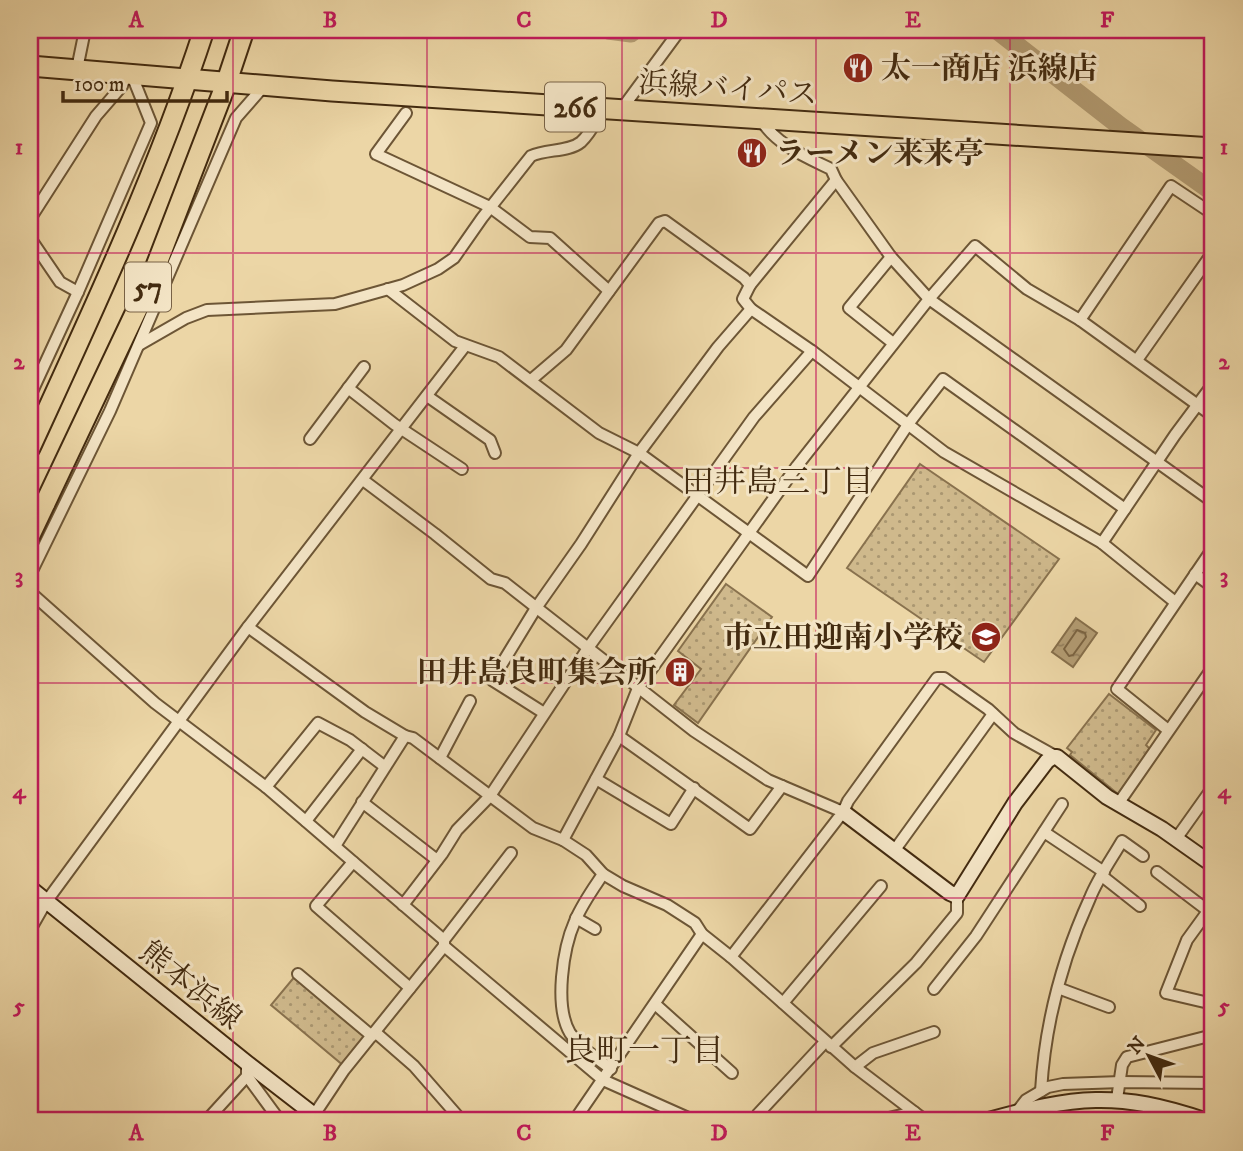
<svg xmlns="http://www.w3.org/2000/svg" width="1243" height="1151" font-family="'IM FELL DW Pica','Noto Serif JP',serif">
  <defs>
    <pattern id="park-dots" width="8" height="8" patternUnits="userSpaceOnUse" patternTransform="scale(1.75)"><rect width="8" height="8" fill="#cfb98c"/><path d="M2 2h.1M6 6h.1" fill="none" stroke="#aa9771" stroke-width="1.8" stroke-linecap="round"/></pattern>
    <pattern id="water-ripples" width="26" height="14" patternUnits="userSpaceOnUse" patternTransform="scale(1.75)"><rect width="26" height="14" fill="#b39c73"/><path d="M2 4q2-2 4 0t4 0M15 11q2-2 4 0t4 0" fill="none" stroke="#937f5d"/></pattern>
  </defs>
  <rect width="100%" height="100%" fill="#ecd6a6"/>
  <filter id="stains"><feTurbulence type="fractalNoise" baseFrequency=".00286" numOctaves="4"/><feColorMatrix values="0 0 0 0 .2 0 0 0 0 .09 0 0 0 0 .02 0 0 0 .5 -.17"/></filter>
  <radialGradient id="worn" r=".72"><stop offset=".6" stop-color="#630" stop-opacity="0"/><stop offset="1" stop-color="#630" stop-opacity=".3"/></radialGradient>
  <g fill="url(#park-dots)" stroke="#89724e" stroke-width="2">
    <path d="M920,464L1059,559L984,662L847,568Z"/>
    <path d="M726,584L772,617L698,723L674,705L701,669L678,651Z"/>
    <path d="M1109,694L1156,730L1146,745L1150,749L1118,794L1070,755L1072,752L1067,748Z"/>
    <path d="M296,975L369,1036L344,1066L271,1005Z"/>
  </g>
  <path fill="url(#water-ripples)" stroke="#866f4b" stroke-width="2" d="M1076,618L1097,633L1073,667L1052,652Z"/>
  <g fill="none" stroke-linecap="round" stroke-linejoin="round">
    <path stroke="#7b6442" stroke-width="2" d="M1077,630L1085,633L1086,637L1073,655L1069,656L1064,649Z"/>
    <g stroke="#b39c73" stroke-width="19">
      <path d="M608,30L631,33L634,30"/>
      <path d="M997,30L1120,126L1213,192"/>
    </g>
    <g stroke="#6d5636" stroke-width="14">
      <g id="street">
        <path d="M77,69L85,30"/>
        <path d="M621,110L680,30"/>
        <path d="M406,113L376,154L490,207L530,237L550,238L609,291"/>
        <path d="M761,120C777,145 804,156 831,169L836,180L891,257L929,299L1213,502"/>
        <path d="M30,219L96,116L122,86L126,73"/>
        <path d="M30,238L60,282L78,292"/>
        <path d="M891,257L849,308L893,343"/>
        <path d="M750,285L836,180"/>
        <path d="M388,289L455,341L499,357L599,433L639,453L808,576L909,423L943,379L1125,509"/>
        <path d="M1080,320L1171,186L1213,214"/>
        <path d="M139,345L186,318L207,310L335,304L403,285L438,269L454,258L482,218L531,156C546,149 569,152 581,142C591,133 597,119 604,108"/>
        <path d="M1137,360L1213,252"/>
        <path d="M531,380L566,350L659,223L665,221L744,278L750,285L743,299L751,309L812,351L944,452L1102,543L1175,602"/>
        <path d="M348,388L394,424L462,469"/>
        <path d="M30,396L78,292L151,123L131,73"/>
        <path d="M427,396L490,440L495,453"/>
        <path d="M310,439L364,367"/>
        <path d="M363,480L435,534L491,579L505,583L694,731L768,780L843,812L731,957"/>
        <path d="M30,497L49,505"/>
        <path d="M1102,543L1175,435L1213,384"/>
        <path d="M1195,574L1213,587"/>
        <path d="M30,575L110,411L236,118L264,86"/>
        <path d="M30,592L155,703L266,787L444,940V946"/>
        <path d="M248,627L365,712L405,736L413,738L533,828L563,840L586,855L603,874L623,886L667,905L695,923L702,934L731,957L855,1067L926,1121"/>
        <path d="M544,713L492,680L536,608L581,544L639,453L718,347L751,309"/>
        <path d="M1168,730L1117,689L1213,548"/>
        <path d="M619,736L750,829L782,786"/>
        <path d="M440,758L470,701"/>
        <path d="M596,779L671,824L694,788"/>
        <path d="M266,787L318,723L350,740L384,766"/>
        <path d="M362,802L437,860"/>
        <path d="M1118,804L1213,667"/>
        <path d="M843,812L848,801L937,678H944L988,709L1014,733L1057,757"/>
        <path d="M306,821L362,749"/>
        <path d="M1044,832L1104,872"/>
        <path d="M1176,839L1213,787"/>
        <path d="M563,840L619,736L638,688L797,466L929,299L975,246L1027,289L1080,320L1213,416"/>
        <path d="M335,846L405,736"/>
        <path d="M894,851L993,714"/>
        <path d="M353,862L316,906L410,988"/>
        <path d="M1157,872L1211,913"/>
        <path d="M603,874C593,889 582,904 575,921C563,948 554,1006 570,1033C580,1048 597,1058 611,1069"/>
        <path d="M1102,876L1140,906"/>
        <path d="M403,905L442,854L457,830L490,796L588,648L754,417L812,351"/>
        <path d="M1208,911L1187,940L1166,993L1213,1004"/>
        <path d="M576,918L595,929"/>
        <path d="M30,930L46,902L248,627L465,346"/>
        <path d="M444,940L511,853"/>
        <path d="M298,974L372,1036"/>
        <path d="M1058,988L1109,1007"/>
        <path d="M934,989L976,936L1062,804"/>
        <path d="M783,1003L881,886"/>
        <path d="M655,1004L732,1073"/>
        <path d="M375,1032L414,1066L462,1121"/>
        <path d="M831,1047L916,963L957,913V896"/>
        <path d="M247,1063V1076L280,1121"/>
        <path d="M855,1067L873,1053L934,1032"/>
        <path d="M1041,1091C1045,1024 1062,959 1090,898C1098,878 1111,860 1122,841L1143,856"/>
        <path d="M1117,1099L1122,1065L1127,1057L1213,1035"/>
        <path d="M1016,1113L1026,1100L1048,1087L1063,1084L1121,1082L1213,1083"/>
        <path d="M314,1115L344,1070L444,946L603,1080L695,1121"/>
        <path d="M30,1119L33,1121"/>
        <path d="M206,1121L247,1076"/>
        <path d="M514,1121H515"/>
        <path d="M574,1121L702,934"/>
        <path d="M754,1121L758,1114L825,1042"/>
        <path d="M876,1121L914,1112"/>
      </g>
    </g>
    <g stroke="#432b10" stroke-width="18">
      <g id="secondary">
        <path d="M843,812L950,893L957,896L1015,803L1047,761L1053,757H1057L1107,797L1162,829L1213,865"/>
        <path d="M30,888L247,1063L322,1121"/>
        <path d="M985,1121C1075,1096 1116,1090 1207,1121"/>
      </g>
    </g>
    <g stroke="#432b10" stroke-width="23">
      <g id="highway">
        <path d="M30,66L332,91L1213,148"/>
        <path d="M30,448C93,311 157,174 204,30"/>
        <path d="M30,535L149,284L226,84L244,30"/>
      </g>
    </g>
    <use href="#street" stroke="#f3e4c5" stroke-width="10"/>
    <use href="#secondary" stroke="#f3e4c5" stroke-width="14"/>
    <use href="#highway" stroke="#ecd6a6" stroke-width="19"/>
  </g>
  <path fill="none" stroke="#c2185b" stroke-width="2" stroke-opacity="0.55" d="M233,30V1121M427,30V1121M622,30V1121M816,30V1121M1010,30V1121M30,253H1213M30,468H1213M30,683H1213M30,898H1213"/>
  <defs>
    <g id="restaurant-disc" transform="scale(1.575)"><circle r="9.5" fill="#8f2418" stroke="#f3e4c5"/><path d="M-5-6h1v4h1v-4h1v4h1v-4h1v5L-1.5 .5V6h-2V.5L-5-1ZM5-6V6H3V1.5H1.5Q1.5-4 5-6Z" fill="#fff"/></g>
    <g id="school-disc" transform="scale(1.575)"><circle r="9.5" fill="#8f2418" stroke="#f3e4c5"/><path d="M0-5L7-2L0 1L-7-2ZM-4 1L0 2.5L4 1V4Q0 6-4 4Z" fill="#fff"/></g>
    <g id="building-disc" transform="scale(1.575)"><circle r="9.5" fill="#8f2418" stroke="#f3e4c5"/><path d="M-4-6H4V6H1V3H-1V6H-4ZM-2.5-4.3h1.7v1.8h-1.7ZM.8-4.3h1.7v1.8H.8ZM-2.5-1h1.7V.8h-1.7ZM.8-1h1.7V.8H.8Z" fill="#fff"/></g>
  </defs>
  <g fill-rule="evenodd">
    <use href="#restaurant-disc" x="858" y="68"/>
    <use href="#restaurant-disc" x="752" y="153"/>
    <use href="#school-disc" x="986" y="637"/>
    <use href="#building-disc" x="680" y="672"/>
  </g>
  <g text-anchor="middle" stroke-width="6" stroke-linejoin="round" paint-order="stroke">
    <g fill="#f3e4c5" stroke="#786246" stroke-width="2">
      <rect x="545" y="82.5" width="60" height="49" rx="5"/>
      <rect x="125" y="262.5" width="46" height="49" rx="5"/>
    </g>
    <g font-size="28" font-weight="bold" fill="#432b10">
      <text x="575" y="117">266</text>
      <text x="148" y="297">57</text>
    </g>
    <g font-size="30" font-weight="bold" fill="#432b10" stroke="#f3e4c5" text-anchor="start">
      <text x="881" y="78">太一商店 浜線店</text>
      <text x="775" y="163">ラーメン来来亭</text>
      <text x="963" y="647" text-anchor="end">市立田迎南小学校</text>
      <text x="657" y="682" text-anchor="end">田井島良町集会所</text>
    </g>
    <g font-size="30" fill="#432b10" stroke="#f3e4c5">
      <text transform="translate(728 88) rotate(4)" y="10">浜線バイパス</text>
      <text transform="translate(191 985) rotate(39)" y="10">熊本浜線</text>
    </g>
    <g font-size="32" fill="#432b10" stroke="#f3e4c5">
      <text x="778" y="492">田井島三丁目</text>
      <text x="644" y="1061">良町一丁目</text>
    </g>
  </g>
  <rect width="1243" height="1151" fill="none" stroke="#ecd6a6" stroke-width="77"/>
  <g transform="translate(1149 1056) rotate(311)" stroke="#f3e4c5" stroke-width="5" paint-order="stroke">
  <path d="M0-5L12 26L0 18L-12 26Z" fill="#432b10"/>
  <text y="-10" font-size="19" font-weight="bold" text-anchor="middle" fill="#432b10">N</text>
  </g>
  <path d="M63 91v10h164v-10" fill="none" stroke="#432b10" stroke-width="3.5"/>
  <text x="74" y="91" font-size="21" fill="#432b10" stroke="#f3e4c5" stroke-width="5" paint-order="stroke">100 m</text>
  <rect x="38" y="38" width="1166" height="1074" fill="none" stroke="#c2185b" stroke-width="2.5"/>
  <g font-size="23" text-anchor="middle" font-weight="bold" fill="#c2185b">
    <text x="136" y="27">A</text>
    <text x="330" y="27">B</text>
    <text x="524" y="27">C</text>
    <text x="719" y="27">D</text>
    <text x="913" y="27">E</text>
    <text x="1107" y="27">F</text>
    <text x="19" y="154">1</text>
    <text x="1224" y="154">1</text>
    <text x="19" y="369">2</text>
    <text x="1224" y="369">2</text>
    <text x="19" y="583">3</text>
    <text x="1224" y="583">3</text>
    <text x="19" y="798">4</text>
    <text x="1224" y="798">4</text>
    <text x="19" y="1013">5</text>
    <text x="1224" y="1013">5</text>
    <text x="136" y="1140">A</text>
    <text x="330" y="1140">B</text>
    <text x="524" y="1140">C</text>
    <text x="719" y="1140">D</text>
    <text x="913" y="1140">E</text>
    <text x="1107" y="1140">F</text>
  </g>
  <rect width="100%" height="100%" filter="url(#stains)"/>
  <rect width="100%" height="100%" fill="url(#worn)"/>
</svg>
